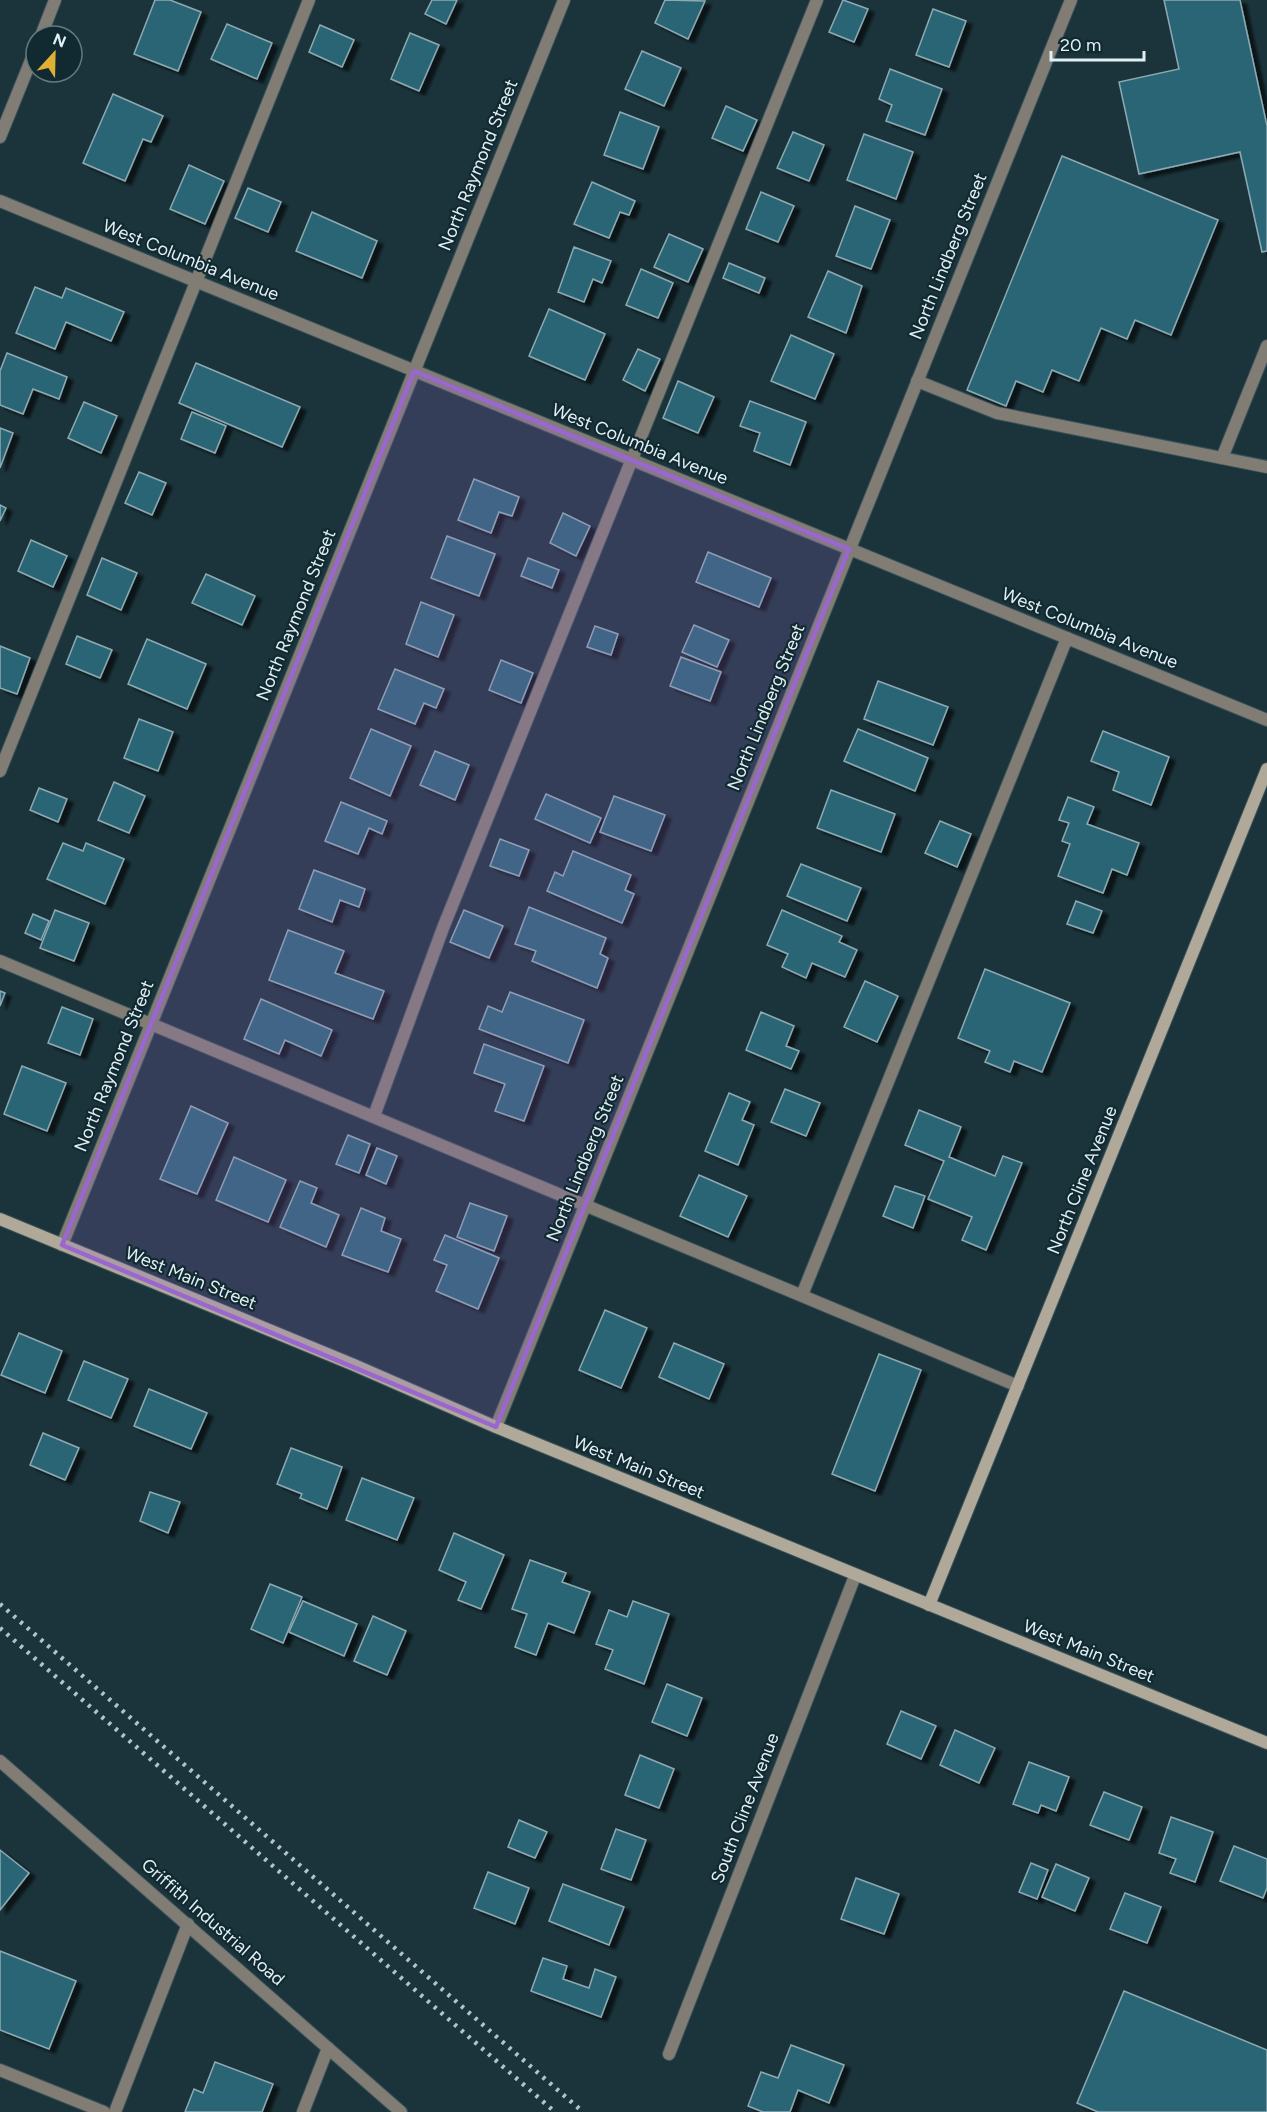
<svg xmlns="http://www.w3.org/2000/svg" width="1267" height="2112" font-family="Figtree,sans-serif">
  <defs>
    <filter id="shadow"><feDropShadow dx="6" dy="4" stdDeviation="1.5" flood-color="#0009"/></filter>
  </defs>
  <rect width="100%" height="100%" fill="#1b343b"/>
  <g fill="#2a6576" stroke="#8da9b1" stroke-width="1.5" filter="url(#shadow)">
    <path d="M155,0H170L201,12L178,71L134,54Z"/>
    <path d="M432,0H457L446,24L425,14Z"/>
    <path d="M665,0L705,1L688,39L655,23Z"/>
    <path d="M843,0L868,9L854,42L829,32Z"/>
    <path d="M1164,0H1240L1267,126V251L1262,252L1240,152L1139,174L1119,82L1179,69Z"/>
    <path d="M933,9L966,21L949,67L916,55Z"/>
    <path d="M227,24L272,43L257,79L211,59Z"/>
    <path d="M320,25L354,40L342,67L309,52Z"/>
    <path d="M410,33L439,45L419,91L391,79Z"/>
    <path d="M642,51L681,68L664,106L625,89Z"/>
    <path d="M890,69L942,89L925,135L886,121L892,105L879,99Z"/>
    <path d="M113,94L163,116L151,142L143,139L125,181L83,163Z"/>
    <path d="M726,106L757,120L743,151L712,138Z"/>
    <path d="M620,112L659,127L643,169L604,155Z"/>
    <path d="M793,132L824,145L809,181L777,168Z"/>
    <path d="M864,134L913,152L896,199L847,180Z"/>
    <path d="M1062,156L1218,220L1171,335L1135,320L1127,339L1101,328L1079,381L1052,370L1043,392L1016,381L1006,406L967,390Z"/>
    <path d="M189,165L224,181L205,224L170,209Z"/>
    <path d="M592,182L635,201L629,215L620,212L609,238L574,224Z"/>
    <path d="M248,188L281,202L268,232L235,218Z"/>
    <path d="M761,192L794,206L778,242L746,229Z"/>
    <path d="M855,206L890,220L871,269L836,256Z"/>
    <path d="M312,212L377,241L362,278L296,251Z"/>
    <path d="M669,234L703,249L688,282L654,267Z"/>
    <path d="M574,247L611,261L602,283L593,279L584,302L558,292Z"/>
    <path d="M729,263L765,278L759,293L723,278Z"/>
    <path d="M641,269L673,283L658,318L626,305Z"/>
    <path d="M828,271L862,286L846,333L808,317Z"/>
    <path d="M35,287L62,298L66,288L124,312L111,341L66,322L55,349L16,333Z"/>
    <path d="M549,309L605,334L585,380L529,356Z"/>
    <path d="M791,335L834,354L815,399L771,381Z"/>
    <path d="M638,349L660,359L645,391L623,380Z"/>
    <path d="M7,353L67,377L59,399L33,389L23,414L0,405V371Z"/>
    <path d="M196,363L300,407L282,447L179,403Z"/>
    <path d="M678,381L714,397L698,433L663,418Z"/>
    <path d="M750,401L806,422L790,465L754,451L760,433L740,426Z"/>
    <path d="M84,402L117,416L101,453L68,438Z"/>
    <path d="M192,412L226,426L215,453L181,439Z"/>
    <path d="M0,428L13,433L0,468Z"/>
    <path d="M139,472L166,483L152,515L125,503Z"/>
    <path d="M474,479L519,497L512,516L499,512L491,533L458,520Z"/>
    <path d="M0,505L6,508L0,521Z"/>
    <path d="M563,513L590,526L576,556L550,543Z"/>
    <path d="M447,536L495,554L479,596L431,578Z"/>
    <path d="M31,540L67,556L53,587L18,571Z"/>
    <path d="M708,552L771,578L759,607L696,582Z"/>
    <path d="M102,558L137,573L121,610L87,595Z"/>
    <path d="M528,558L559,570L552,588L521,576Z"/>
    <path d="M206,574L255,596L242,625L192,603Z"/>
    <path d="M421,602L454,615L438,657L406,644Z"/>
    <path d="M694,625L729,640L717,667L682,652Z"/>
    <path d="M595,626L618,634L611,655L587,647Z"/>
    <path d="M77,636L112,650L100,678L66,664Z"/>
    <path d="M147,639L206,664L187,709L128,684Z"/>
    <path d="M0,646L30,658L17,694L0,688Z"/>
    <path d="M681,657L721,672L710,701L670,686Z"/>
    <path d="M501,660L533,673L521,703L489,690Z"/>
    <path d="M395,669L444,689L436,708L424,703L415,724L378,709Z"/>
    <path d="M878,681L948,707L933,745L864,719Z"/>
    <path d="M139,719L173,732L158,771L124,758Z"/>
    <path d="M371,729L411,746L390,796L350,778Z"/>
    <path d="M858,729L928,758L915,791L844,761Z"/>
    <path d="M1103,731L1169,757L1151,805L1113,790L1119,772L1091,761Z"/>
    <path d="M435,751L469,765L455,800L420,785Z"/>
    <path d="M114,782L145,796L129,833L98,820Z"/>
    <path d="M39,788L67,799L58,822L30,810Z"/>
    <path d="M831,790L895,814L881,852L817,828Z"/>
    <path d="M546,794L601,818L590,843L535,819Z"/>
    <path d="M614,796L665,815L651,851L600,832Z"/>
    <path d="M1068,797L1094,807L1087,824L1139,843L1127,875L1112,869L1103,893L1058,876L1070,844L1062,841L1069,823L1059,820Z"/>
    <path d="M341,802L387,821L382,834L369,828L358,854L325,841Z"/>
    <path d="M940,821L971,834L957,867L925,853Z"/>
    <path d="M500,839L529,850L519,876L490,866Z"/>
    <path d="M63,843L83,851L86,843L124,859L105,904L47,879Z"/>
    <path d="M573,851L631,875L625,890L634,894L622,923L547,891L555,872L563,876Z"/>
    <path d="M801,864L861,888L847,921L787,896Z"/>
    <path d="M314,870L365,889L359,907L340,900L332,922L299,909Z"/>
    <path d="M1076,901L1102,911L1093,933L1067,924Z"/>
    <path d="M529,907L606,938L600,954L608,958L597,988L532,961L536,951L515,944Z"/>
    <path d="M55,910L89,923L74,961L40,948Z"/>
    <path d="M464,910L503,926L489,958L450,942Z"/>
    <path d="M782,910L842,936L839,942L857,950L845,977L812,963L806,978L782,967L788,954L767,945Z"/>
    <path d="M33,914L49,921L41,940L25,933Z"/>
    <path d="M288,930L344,951L335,973L384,991L373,1019L269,980Z"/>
    <path d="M985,969L1070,1003L1042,1072L1014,1061L1010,1072L985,1062L990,1051L958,1038Z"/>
    <path d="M865,981L898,996L877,1042L844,1027Z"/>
    <path d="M0,991L5,993L0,1006Z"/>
    <path d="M510,992L584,1020L568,1063L479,1029L488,1006L502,1012Z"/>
    <path d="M261,999L332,1030L321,1056L285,1040L279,1054L244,1039Z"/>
    <path d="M62,1007L93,1019L80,1055L48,1043Z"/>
    <path d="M761,1012L794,1026L786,1046L799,1051L791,1069L746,1050Z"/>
    <path d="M484,1044L544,1066L524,1121L495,1111L505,1084L474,1073Z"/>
    <path d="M22,1066L66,1083L47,1131L4,1114Z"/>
    <path d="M785,1089L820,1103L806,1136L771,1122Z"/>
    <path d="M729,1093L750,1102L742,1120L754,1125L738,1165L705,1151Z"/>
    <path d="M191,1106L228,1123L197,1194L160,1179Z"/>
    <path d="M919,1110L961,1127L949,1157L995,1176L1003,1156L1022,1163L986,1250L962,1240L972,1217L928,1199L944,1161L905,1145Z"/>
    <path d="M348,1135L370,1144L359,1173L336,1164Z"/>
    <path d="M377,1148L397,1156L386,1184L366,1175Z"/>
    <path d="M234,1157L286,1180L268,1222L216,1200Z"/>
    <path d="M699,1175L747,1196L728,1237L680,1216Z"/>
    <path d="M300,1181L317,1188L311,1203L339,1215L326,1247L280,1227Z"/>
    <path d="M895,1186L925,1196L913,1228L883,1216Z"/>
    <path d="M470,1203L507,1216L494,1251L457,1237Z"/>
    <path d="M361,1208L385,1218L381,1231L401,1239L388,1272L342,1255Z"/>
    <path d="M445,1235L499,1258L478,1309L436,1291L447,1265L434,1260Z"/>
    <path d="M605,1310L647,1328L621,1388L579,1370Z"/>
    <path d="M19,1333L62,1351L45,1393L1,1375Z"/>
    <path d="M674,1343L724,1364L709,1399L659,1377Z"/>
    <path d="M879,1354L921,1370L875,1491L832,1474Z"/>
    <path d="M84,1361L128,1379L111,1418L68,1400Z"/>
    <path d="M149,1389L207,1413L191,1449L134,1426Z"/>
    <path d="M43,1433L79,1448L65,1480L30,1465Z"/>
    <path d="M291,1448L342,1467L327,1509L300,1498L302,1494L277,1484Z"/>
    <path d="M362,1478L414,1498L397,1540L346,1520Z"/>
    <path d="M150,1492L180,1502L168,1533L140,1521Z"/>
    <path d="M454,1533L504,1555L481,1609L458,1600L466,1582L439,1570Z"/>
    <path d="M530,1560L566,1573L562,1582L590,1592L574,1633L548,1623L536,1655L515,1647L527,1614L512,1609Z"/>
    <path d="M270,1584L302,1597L283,1643L251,1629Z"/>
    <path d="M303,1601L357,1624L344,1656L289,1632Z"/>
    <path d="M633,1601L669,1614L644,1684L605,1669L613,1650L596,1644L609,1610L627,1617Z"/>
    <path d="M373,1616L406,1631L387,1675L354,1661Z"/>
    <path d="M667,1684L702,1698L687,1736L652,1722Z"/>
    <path d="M901,1711L936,1726L921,1759L887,1744Z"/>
    <path d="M955,1730L995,1748L979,1783L940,1765Z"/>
    <path d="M640,1755L674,1769L659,1808L625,1795Z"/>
    <path d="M1029,1762L1069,1777L1056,1811L1041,1805L1038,1813L1013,1804Z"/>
    <path d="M1104,1792L1142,1807L1129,1840L1090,1825Z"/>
    <path d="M1171,1817L1213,1832L1195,1882L1170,1873L1176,1859L1159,1853Z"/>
    <path d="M519,1820L547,1832L535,1858L508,1847Z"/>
    <path d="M616,1829L646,1840L631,1880L601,1869Z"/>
    <path d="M1234,1846L1267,1859V1888L1263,1898L1220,1881Z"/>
    <path d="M0,1850L29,1873L0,1910Z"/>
    <path d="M1031,1863L1048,1870L1037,1899L1019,1892Z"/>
    <path d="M1056,1864L1089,1878L1075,1911L1042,1897Z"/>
    <path d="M488,1872L529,1888L515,1924L474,1908Z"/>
    <path d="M856,1878L899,1894L884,1934L841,1919Z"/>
    <path d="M563,1884L624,1907L609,1945L549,1921Z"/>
    <path d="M1125,1893L1161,1907L1147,1943L1110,1929Z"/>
    <path d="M0,1951L76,1981L49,2049L0,2030Z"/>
    <path d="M543,1958L567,1966L563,1979L589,1988L595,1969L616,1977L601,2017L531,1991Z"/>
    <path d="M1124,1991L1267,2050V2112H1098L1077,2103Z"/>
    <path d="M791,2045L844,2065L829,2103L798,2090L790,2112H763L748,2106L761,2072L778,2078Z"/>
    <path d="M215,2062L273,2084L262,2112H185L194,2089L203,2093Z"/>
  </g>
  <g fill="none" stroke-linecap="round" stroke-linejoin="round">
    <g stroke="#3b5259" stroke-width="14">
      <g id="lane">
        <path d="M917,381L997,413L1267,467"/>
        <path d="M1222,458L1267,346"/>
        <path d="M0,771L309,0"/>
        <path d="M0,961L1018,1386"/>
        <path d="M374,1116L443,928L817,0"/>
        <path d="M802,1295L1067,638"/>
        <path d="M0,2070L104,2112"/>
        <path d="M303,2112L328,2048"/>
      </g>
    </g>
    <g stroke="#3b5259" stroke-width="14">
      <g id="street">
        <path d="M41,36L55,0"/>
        <path d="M0,137L36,48"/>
        <path d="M0,201L1267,720"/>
        <path d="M62,1245L564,0"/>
        <path d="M496,1427L1071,0"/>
        <path d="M0,1761L401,2112"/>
        <path d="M669,2054L855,1576"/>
        <path d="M115,2112L188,1924"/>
      </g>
    </g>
    <g stroke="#3b5259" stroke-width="14">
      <g id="secondary">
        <path d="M0,1219L354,1365L496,1427L1267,1743"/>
        <path d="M929,1605L1267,769"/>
      </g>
    </g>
    <use href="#lane" stroke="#817d74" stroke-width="12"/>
    <use href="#street" stroke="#817d74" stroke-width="12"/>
    <use href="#secondary" stroke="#b0a99a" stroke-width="12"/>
    <g stroke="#b3c4c9" stroke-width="4.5" stroke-dasharray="3 6" stroke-linecap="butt">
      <path d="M0,1604L583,2112"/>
      <path d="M0,1628L555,2112"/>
    </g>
  </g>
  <path fill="#9a67cf" fill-opacity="0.2" stroke="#9a67cf" stroke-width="4.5" stroke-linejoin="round" d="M414,371L849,549L496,1427L62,1245Z"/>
  <g text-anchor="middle" stroke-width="4.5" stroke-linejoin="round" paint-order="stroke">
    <g font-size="18" fill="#e2f0f5" stroke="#112a31">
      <text transform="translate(478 165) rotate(-68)" y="6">North Raymond Street</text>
      <text transform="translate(948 256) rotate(-68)" y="6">North Lindberg Street</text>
      <text transform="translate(191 260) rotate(22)" y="6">West Columbia Avenue</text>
      <text transform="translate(640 444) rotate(22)" y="6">West Columbia Avenue</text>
      <text transform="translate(296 615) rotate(-68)" y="6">North Raymond Street</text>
      <text transform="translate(1090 628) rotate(22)" y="6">West Columbia Avenue</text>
      <text transform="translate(766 707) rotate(-68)" y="6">North Lindberg Street</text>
      <text transform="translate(114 1066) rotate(-68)" y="6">North Raymond Street</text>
      <text transform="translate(585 1158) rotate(-68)" y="6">North Lindberg Street</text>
      <text transform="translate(1082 1180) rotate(-68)" y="6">North Cline Avenue</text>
      <text transform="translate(191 1278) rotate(22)" y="6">West Main Street</text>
      <text transform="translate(639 1467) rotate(22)" y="6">West Main Street</text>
      <text transform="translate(1089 1651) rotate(22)" y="6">West Main Street</text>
      <text transform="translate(745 1808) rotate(-69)" y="6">South Cline Avenue</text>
      <text transform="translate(213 1922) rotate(41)" y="6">Griffith Industrial Road</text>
    </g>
  </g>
  <g transform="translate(54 54) rotate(22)"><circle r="28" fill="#112a31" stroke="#65797f" stroke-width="1.5"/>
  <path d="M0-4.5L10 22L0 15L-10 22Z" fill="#e0b034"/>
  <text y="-9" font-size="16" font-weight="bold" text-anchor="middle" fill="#e2f0f5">N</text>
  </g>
  <path d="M1051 51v9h93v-9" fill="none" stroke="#e2f0f5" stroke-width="3"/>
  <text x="1060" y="51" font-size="18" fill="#e2f0f5" stroke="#112a31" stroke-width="4.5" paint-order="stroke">20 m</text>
</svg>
